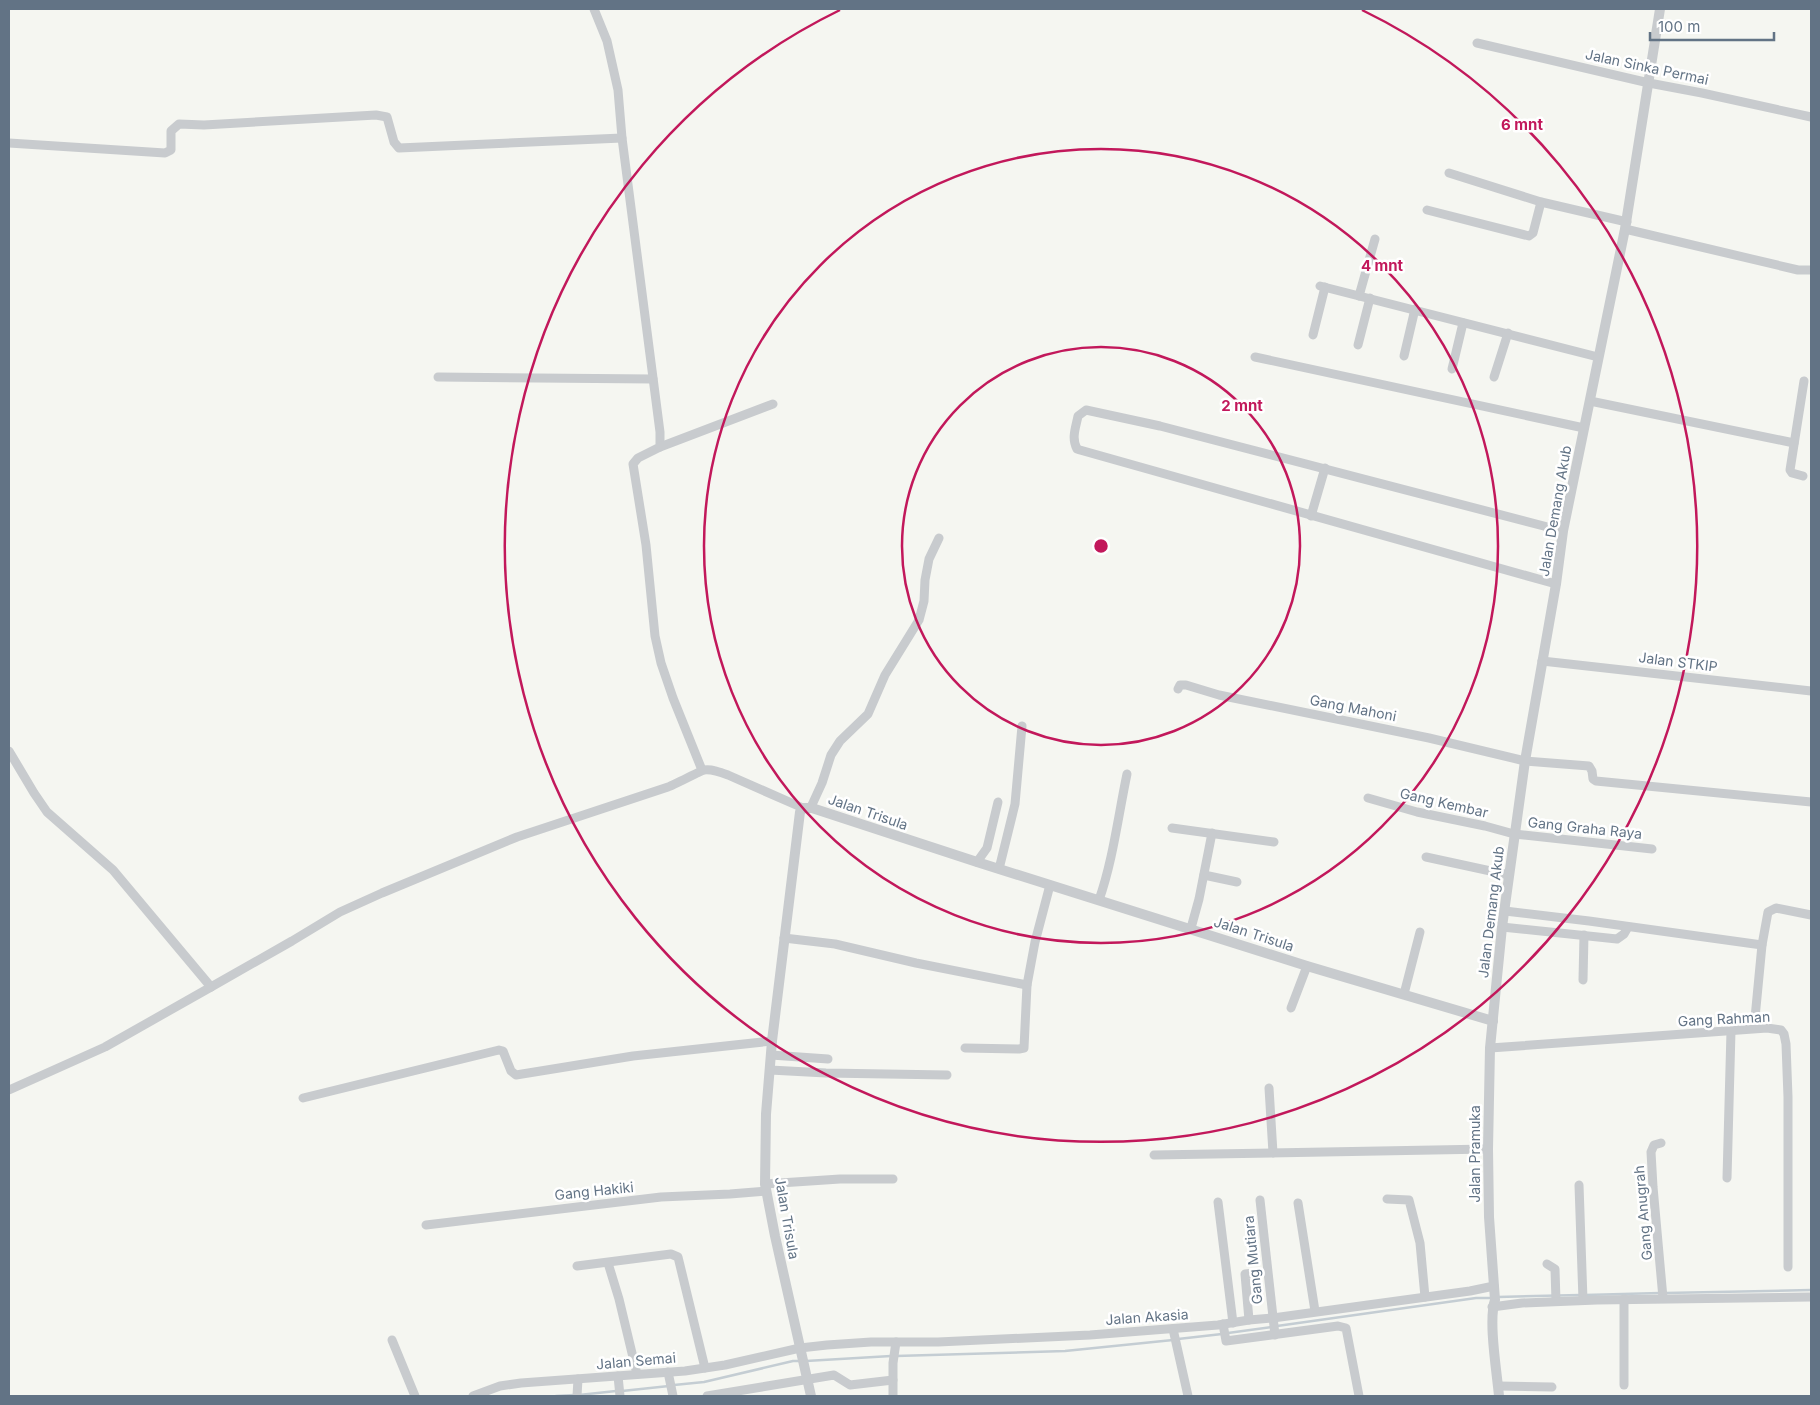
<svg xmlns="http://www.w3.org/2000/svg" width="1820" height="1405" font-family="Inter,sans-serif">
  <rect width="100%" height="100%" fill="#f5f6f1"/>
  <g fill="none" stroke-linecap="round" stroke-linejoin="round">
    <g stroke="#c4cdd3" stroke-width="2.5">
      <path d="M1665,1293L1811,1290"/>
      <path d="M1585,1295L1660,1293"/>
      <path d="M1498,1297L1580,1295"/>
      <path d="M1277,1326L1476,1298H1492"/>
      <path d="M1228,1333L1272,1327"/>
      <path d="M1178,1339L1222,1334"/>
      <path d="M896,1356L1065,1351L1173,1340"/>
      <path d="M806,1361L891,1356"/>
      <path d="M674,1385L704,1382L793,1361H801"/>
      <path d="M622,1391L669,1386"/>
      <path d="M579,1395L616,1391"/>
      <path d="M556,1396L574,1395"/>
    </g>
    <g stroke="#c8cbce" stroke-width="9">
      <path d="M594,9L607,41L618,90L622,138L660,432V447L638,458L633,464L646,545L655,636L661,663L673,698L702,770"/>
      <path d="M1477,43L1649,83L1702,93L1811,117"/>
      <path d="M9,143L165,153L171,150V131L179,124L204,125L376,115L387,117L394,142L399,148L622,138"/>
      <path d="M1449,173L1541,202L1627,222"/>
      <path d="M1427,210L1529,236L1533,233L1541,202"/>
      <path d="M1625,229L1798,270H1811"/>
      <path d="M1320,286L1598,357"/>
      <path d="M1359,296L1375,239"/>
      <path d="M1313,335L1325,287"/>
      <path d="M1358,345L1370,298"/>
      <path d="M1404,356L1415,309"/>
      <path d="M1255,357L1584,428"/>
      <path d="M1452,369L1463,323"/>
      <path d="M438,377L653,379"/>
      <path d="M1494,377L1508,333"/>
      <path d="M1590,401L1794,443"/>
      <path d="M660,447L773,404"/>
      <path d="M1803,476L1792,473L1790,470L1804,381"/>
      <path d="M1311,516L1325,468"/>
      <path d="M1556,584L1080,450L1077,449C1071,438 1076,427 1078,416L1086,410L1160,426L1563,531"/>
      <path d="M1542,661L1811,691"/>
      <path d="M1178,689L1180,685H1186L1219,695L1429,738L1525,761L1589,766L1592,771L1593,779L1596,781L1811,802"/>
      <path d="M9,751L34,793L47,812L113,870L211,987L292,941L340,912L382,893L517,837L668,787C674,785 702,770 704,770C712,769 720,772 728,775L803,808"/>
      <path d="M1368,798L1417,812L1485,826L1514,834L1652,849"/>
      <path d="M811,807L822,783L831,755L840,741L868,714L885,675L919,620L924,601L925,580L929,559L939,538"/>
      <path d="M1172,828L1274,842"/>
      <path d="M1426,857L1509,875"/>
      <path d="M977,862L987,848L998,802"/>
      <path d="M999,869L1015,804L1022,726"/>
      <path d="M1204,875L1237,882"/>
      <path d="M1099,900C1113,860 1118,817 1127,774"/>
      <path d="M1505,911L1589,921L1762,945"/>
      <path d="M1502,927L1617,939L1624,934L1628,927"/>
      <path d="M1191,928L1199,899L1212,833"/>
      <path d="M784,938L835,944L916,963L1027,985"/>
      <path d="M1583,980L1584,935"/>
      <path d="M1404,994L1420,932"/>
      <path d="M1291,1008L1307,966"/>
      <path d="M1755,1018L1762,945L1768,912L1776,908L1811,915"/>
      <path d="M965,1048L1019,1049L1024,1048L1027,985L1035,942L1050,885"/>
      <path d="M1490,1048L1767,1028L1781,1030L1784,1034L1786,1044L1788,1097V1267"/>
      <path d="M771,1055L828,1059"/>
      <path d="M770,1070L826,1073L947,1075"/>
      <path d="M1269,1088L1273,1153"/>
      <path d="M9,1090L105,1047L211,987"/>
      <path d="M303,1098L499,1050L503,1051L511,1071L516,1075L633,1056L772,1041"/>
      <path d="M1661,1143L1654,1145L1651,1152L1653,1187L1663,1298"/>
      <path d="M1154,1155L1488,1149"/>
      <path d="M1727,1178L1731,1031"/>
      <path d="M765,1184L840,1179H893"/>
      <path d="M1579,1185L1583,1300"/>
      <path d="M1387,1199L1409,1200L1420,1243L1425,1297"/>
      <path d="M1260,1200L1275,1335"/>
      <path d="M1218,1202L1233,1323"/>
      <path d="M1298,1203L1315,1311"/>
      <path d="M426,1225L661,1197L730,1194L766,1191"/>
      <path d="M608,1263L619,1299L637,1374"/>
      <path d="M1547,1264L1555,1269L1556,1301"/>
      <path d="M577,1266L671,1254L678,1257L705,1368"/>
      <path d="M1492,1307L1522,1303L1597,1300L1811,1297"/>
      <path d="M1249,1320L1245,1274L1255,1273"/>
      <path d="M1223,1324L1226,1341L1338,1326L1346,1328L1359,1396"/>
      <path d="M1173,1329L1188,1396"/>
      <path d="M392,1340L415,1396"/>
      <path d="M668,1372L673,1396"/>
      <path d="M618,1376L620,1396"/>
      <path d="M1624,1385V1299"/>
      <path d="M1499,1386L1552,1387"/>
      <path d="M473,1396L500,1386L521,1383L685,1371L725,1365L800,1348L827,1345L871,1342H938L1090,1335L1218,1325L1249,1320L1273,1318L1470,1291L1494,1286"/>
      <path d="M577,1396L578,1379"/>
      <path d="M707,1396L834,1375L850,1385L893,1380"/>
      <path d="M893,1396V1363L896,1342"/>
    </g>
    <g stroke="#c8cbce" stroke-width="10">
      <path d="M811,1396L775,1236L765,1184L766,1114L772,1041L800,812L803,808H812L977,862L1307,966L1493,1021"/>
      <path d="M1499,1396C1497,1373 1488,1320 1495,1300L1489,1217L1488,1149L1490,1048L1502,927L1525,761L1556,584L1563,531L1625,229L1660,9"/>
    </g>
  </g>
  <g fill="none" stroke="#c2185b" stroke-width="2.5">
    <circle cx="1101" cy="546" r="199"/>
    <circle cx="1101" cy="546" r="397"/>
    <path d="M1362 10A596 596 0 1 1 840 10"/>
  </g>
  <g text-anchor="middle" stroke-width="5" stroke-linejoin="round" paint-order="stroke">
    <g font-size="14" fill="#627385" stroke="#fff">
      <text transform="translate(1647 67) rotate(12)" y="5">Jalan Sinka Permai</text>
      <text transform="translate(1555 511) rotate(-80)" y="5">Jalan Demang Akub</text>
      <text transform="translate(1678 662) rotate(7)" y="5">Jalan STKIP</text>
      <text transform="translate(1353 708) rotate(11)" y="5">Gang Mahoni</text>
      <text transform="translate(1444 803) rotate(13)" y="5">Gang Kembar</text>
      <text transform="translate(868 812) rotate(19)" y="5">Jalan Trisula</text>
      <text transform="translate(1585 828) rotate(6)" y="5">Gang Graha Raya</text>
      <text transform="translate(1491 912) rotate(-83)" y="5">Jalan Demang Akub</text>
      <text transform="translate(1254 934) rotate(18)" y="5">Jalan Trisula</text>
      <text transform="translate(1724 1019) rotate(-3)" y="5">Gang Rahman</text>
      <text transform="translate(1475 1154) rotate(-90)" y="5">Jalan Pramuka</text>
      <text transform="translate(594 1191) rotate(-6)" y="5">Gang Hakiki</text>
      <text transform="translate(1643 1213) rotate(-95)" y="5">Gang Anugrah</text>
      <text transform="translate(787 1218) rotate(80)" y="5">Jalan Trisula</text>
      <text transform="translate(1253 1260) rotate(-96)" y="5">Gang Mutiara</text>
      <text transform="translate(1147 1317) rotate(-4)" y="5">Jalan Akasia</text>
      <text transform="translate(636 1361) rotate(-5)" y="5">Jalan Semai</text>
    </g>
  </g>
  <circle cx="1101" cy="546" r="8" fill="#c2185b" stroke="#fff" stroke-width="2.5"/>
  <g font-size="15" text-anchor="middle" font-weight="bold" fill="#c2185b" stroke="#fff" stroke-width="5" stroke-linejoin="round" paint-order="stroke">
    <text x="1522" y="130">6 mnt</text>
    <text x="1382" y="271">4 mnt</text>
    <text x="1242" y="411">2 mnt</text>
  </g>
  <rect width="1820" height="1405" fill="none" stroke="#627385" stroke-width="20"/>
  <path d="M1650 32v8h124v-8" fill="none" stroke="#627385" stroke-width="2.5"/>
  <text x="1658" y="32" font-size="15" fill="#627385" stroke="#ffffff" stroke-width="4" paint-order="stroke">100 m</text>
</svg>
